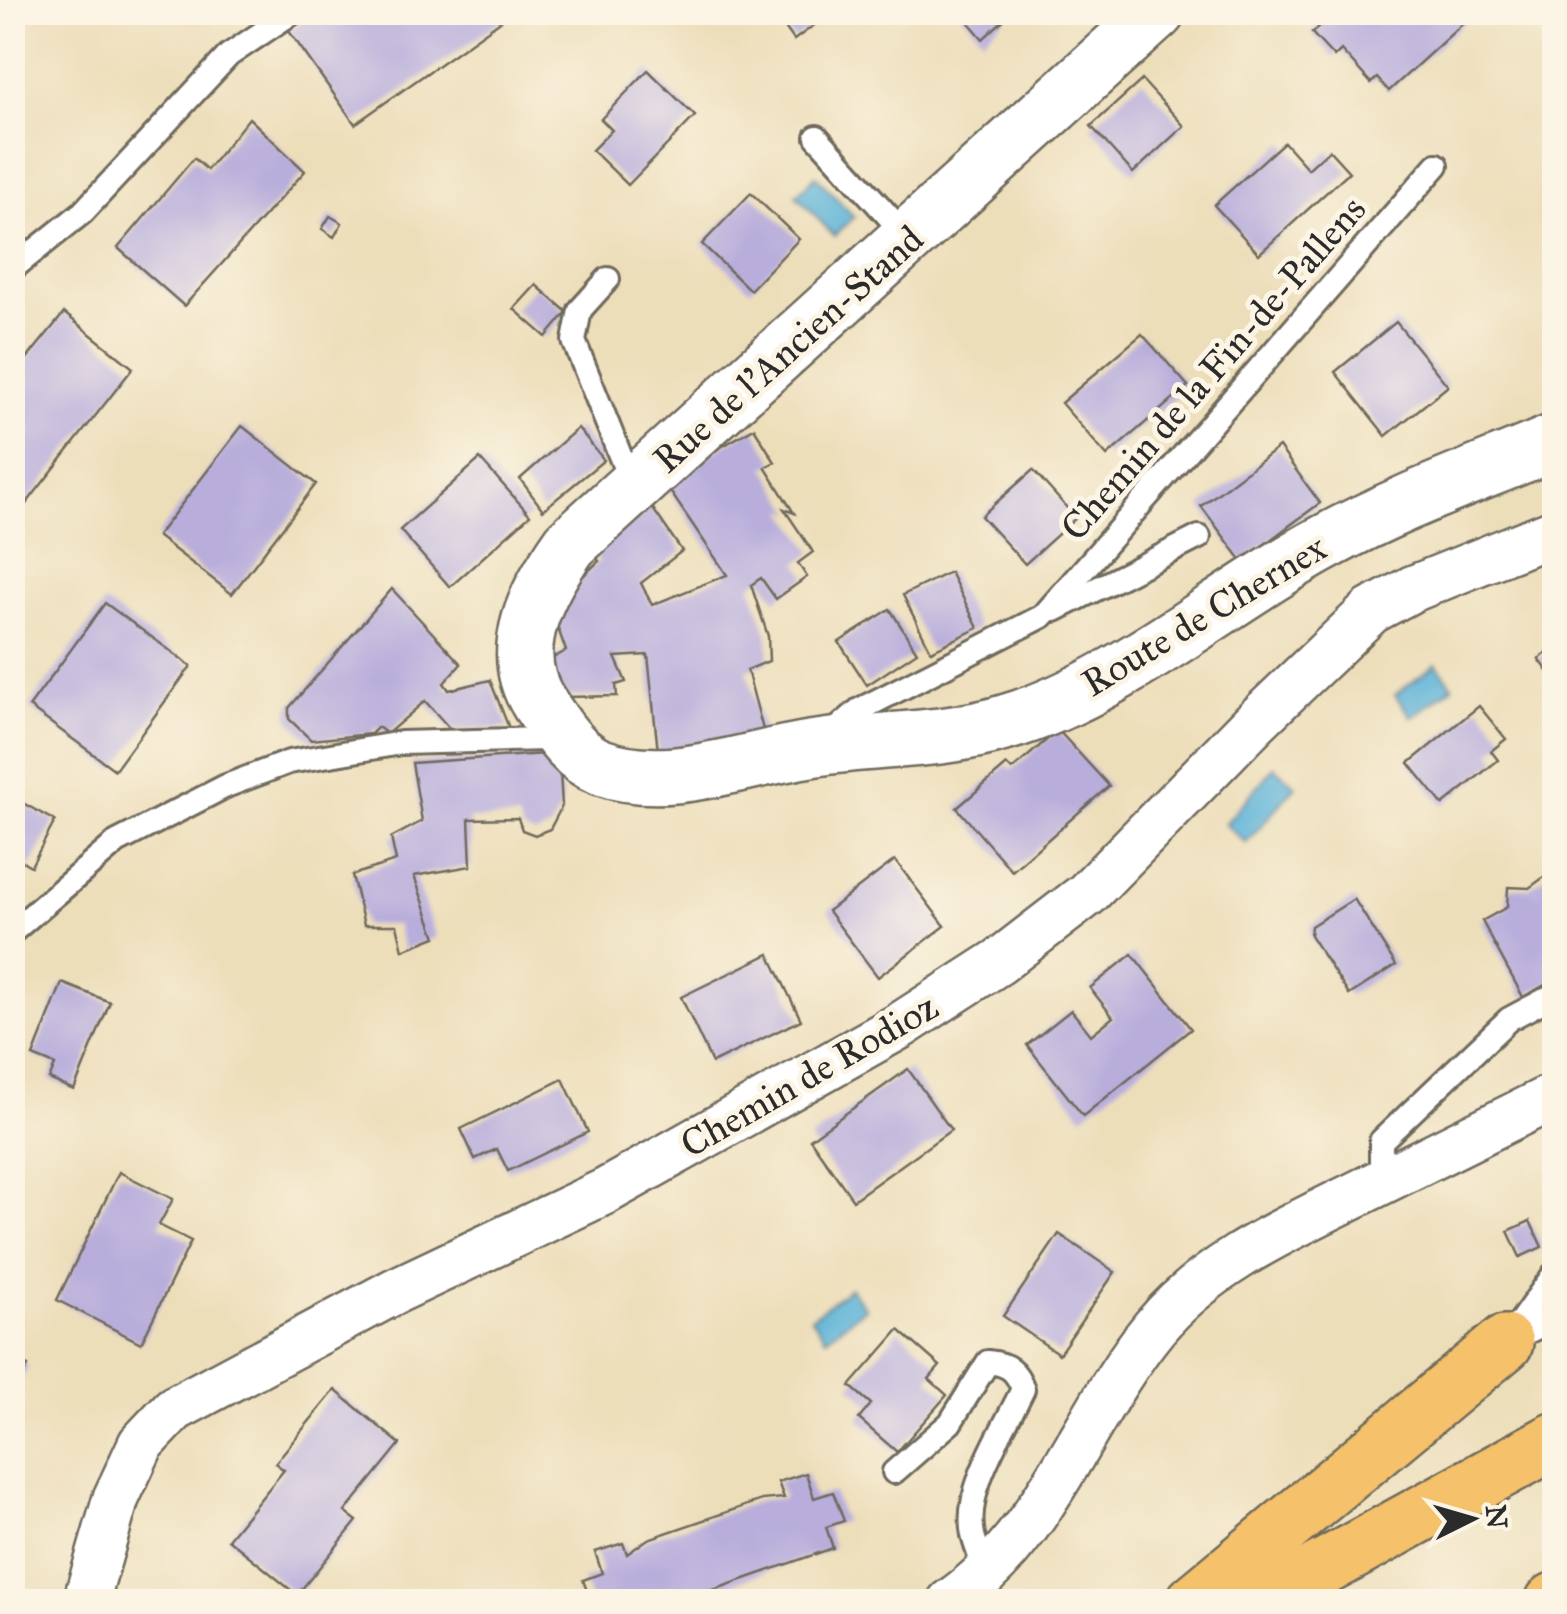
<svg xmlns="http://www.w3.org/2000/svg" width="1567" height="1614" font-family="'IM FELL Great Primer',serif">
  <rect width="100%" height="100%" fill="#fcf5e5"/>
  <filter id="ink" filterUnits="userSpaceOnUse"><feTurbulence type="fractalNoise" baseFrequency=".01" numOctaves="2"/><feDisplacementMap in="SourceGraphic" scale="20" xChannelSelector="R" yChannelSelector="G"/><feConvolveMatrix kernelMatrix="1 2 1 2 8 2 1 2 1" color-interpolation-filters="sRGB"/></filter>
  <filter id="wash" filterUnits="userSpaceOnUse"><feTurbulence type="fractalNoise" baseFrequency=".0048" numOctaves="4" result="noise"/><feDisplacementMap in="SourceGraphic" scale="40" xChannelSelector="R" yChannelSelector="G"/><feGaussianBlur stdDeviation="2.25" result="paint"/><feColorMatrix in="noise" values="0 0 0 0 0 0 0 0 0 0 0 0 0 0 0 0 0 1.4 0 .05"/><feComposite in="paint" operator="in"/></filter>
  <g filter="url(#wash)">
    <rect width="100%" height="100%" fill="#eddeba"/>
    <g fill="#5cb2d8" stroke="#446e82" stroke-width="2.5">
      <path d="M816,176L854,217L834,236L796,195Z"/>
      <path d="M1436,664L1453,686L1412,717L1395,695Z"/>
      <path d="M1274,767L1296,786L1246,843L1225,824Z"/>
      <path d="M850,1288L865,1308L826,1338L811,1318Z"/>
    </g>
    <g id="blocks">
      <g fill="#b8addb">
        <path d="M315,12H507L509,15L355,124L289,31Z"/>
        <path d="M774,12H832L794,40Z"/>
        <path d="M960,12H1012L983,39Z"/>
        <path d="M1335,12H1468L1471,16L1389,91L1377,78L1371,83L1341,50L1334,57L1312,33Z"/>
        <path d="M648,70L695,116L628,185L592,150L612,130L601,119Z"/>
        <path d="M1142,80L1184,126L1133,173L1091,126Z"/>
        <path d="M249,118L305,171L184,306L118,248L194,158L207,170Z"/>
        <path d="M1284,142L1308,169L1329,150L1349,172L1259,254L1214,205Z"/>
        <path d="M751,193L799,239L750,290L702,244Z"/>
        <path d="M330,216L342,223L334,237L322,229Z"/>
        <path d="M536,285L567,312L546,337L514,309Z"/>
        <path d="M64,313L133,368L19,513L12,508V377Z"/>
        <path d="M1396,322L1448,386L1386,436L1335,372Z"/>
        <path d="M1142,334L1188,386L1107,456L1061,403Z"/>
        <path d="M242,426L316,484L232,594L157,536Z"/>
        <path d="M578,428L604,460L543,510L520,479Z"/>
        <path d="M754,428L775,462L765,467L794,513L784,509L813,552L798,563L807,577L776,599L761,578L751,585L768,636L769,661L747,670L766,741L659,762L648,655L615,657L626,682L616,685L617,696L565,697L544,663L566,651L553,614L569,589L599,561L595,555L649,503L682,551L641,583L652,605L727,575L663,481Z"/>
        <path d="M1279,447L1320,503L1242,561L1201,506Z"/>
        <path d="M480,459L530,515L450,587L400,530Z"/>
        <path d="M1033,470L1076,518L1025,564L981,516Z"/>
        <path d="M950,572L978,628L931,651L903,595Z"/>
        <path d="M392,589L461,664L444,683L449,690L490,680L509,728L451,730L425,701L387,734L378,727L371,734L311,740L289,719V708Z"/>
        <path d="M105,603L191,666L115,770L29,707Z"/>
        <path d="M890,609L917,652L867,685L839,642Z"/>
        <path d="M1554,647V679L1539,659Z"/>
        <path d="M1479,706L1506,739L1491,751L1498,760L1443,805L1409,763Z"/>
        <path d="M1058,730L1109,786L1012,871L957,808L1007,765L1012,770Z"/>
        <path d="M559,753L562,806L550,829L535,835L522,830L518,818L469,819L471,866L414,876L436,937L403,950L397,925H364L352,875L396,861L391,838L422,821L412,763Z"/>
        <path d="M12,797L55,821L31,866L20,860L12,874Z"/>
        <path d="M895,860L945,926L878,977L828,911Z"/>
        <path d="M1554,870V980L1523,997L1482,921L1507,907L1508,887L1529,888Z"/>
        <path d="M1354,899L1396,965L1349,995L1310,935L1311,926Z"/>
        <path d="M769,954L801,1020L712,1063L681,997Z"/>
        <path d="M1132,954L1191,1029L1083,1116L1027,1045L1071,1010L1091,1035L1113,1017L1090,988Z"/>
        <path d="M62,983L110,1002L74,1090L49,1079L55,1065L33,1056Z"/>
        <path d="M908,1069L951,1130L853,1200L810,1139Z"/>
        <path d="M563,1079L588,1132L508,1171L497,1149L475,1159L461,1129Z"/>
        <path d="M119,1172L173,1199L159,1225L191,1241L141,1343L57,1300Z"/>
        <path d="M1530,1221L1542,1247L1520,1257L1508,1231Z"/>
        <path d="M1059,1234L1115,1272L1059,1354L1003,1316Z"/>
        <path d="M899,1330L940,1366L929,1379L947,1395L897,1452L859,1419L871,1404L850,1386Z"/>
        <path d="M12,1357L28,1366L12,1396Z"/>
        <path d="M335,1390L400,1444L345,1512L357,1521L297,1595L228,1539L284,1470L275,1463Z"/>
        <path d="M806,1473L814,1498L833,1492L844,1521L826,1527L833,1548L679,1602H591L583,1580L602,1573L595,1552L623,1543L627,1554L648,1539L762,1500L784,1498L778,1482Z"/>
      </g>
    </g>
  </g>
  <g filter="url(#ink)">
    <use href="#blocks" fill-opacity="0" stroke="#6f6a5d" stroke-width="2.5"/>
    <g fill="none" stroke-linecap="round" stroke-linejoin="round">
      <g stroke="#6f6a5d" stroke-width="28">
        <g id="service">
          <path d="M817,137L909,239"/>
          <path d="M12,269L83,212L229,55L293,12"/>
          <path d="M608,279L580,310L574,341L632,485"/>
          <path d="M1055,610L1199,537"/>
          <path d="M829,736L859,710L1043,616L1437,165"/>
          <path d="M12,932L117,842L226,786L289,762L401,743L546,739L559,732"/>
          <path d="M1381,1182V1141L1509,1019L1554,995"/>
          <path d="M1513,1339L1554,1319"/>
          <path d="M1505,1343L1554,1274"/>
          <path d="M894,1472L950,1423L988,1362C1008,1364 1016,1370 1023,1389C1004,1430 963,1489 973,1535C976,1548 982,1560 986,1573"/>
        </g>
      </g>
      <g stroke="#6f6a5d" stroke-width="50">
        <g id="minor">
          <path d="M86,1602L116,1498L141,1444L174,1409L395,1291L606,1191L898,1027L1000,961L1087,894L1255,722L1371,611L1412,589L1554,532"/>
          <path d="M950,1602C1047,1536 1082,1416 1154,1328C1208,1263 1289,1228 1363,1191C1427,1159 1491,1128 1554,1096"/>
        </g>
      </g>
      <g stroke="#6f6a5d" stroke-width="60">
        <path id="tertiary" d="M1157,12L570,544C538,589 505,650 539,703C555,726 573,757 601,767C669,792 749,757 817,748C878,739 945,741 1004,723C1119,690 1221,598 1326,542C1399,502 1479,474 1554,442"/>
      </g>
      <g stroke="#6f6a5d" stroke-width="60">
        <g id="motorway">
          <path d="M1194,1602L1505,1343"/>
          <path d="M1261,1602L1554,1441"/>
          <path d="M1553,1602L1554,1601"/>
        </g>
      </g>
      <use href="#service" stroke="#fff" stroke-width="22"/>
      <use href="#minor" stroke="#fff" stroke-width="45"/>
      <use href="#tertiary" stroke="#fff" stroke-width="55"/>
      <use href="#motorway" stroke="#f5c16b" stroke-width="55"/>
    </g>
  </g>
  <g text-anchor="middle" stroke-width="10" stroke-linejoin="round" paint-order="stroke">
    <g font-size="38" fill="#2b2b2b" stroke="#fcf5e5">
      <text transform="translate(788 349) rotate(-42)" y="13">Rue de l'Ancien-Stand</text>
      <text transform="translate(1213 368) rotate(-49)" y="13">Chemin de la Fin-de-Pallens</text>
      <text transform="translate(1204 615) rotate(-31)" y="13">Route de Chernex</text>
      <text transform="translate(809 1075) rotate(-30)" y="13">Chemin de Rodioz</text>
    </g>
  </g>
  <rect width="1567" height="1614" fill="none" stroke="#fcf5e5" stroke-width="50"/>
  <g transform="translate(1472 1519) rotate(85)" stroke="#fcf5e5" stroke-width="8" paint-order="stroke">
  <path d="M0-8L18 38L0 25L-18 38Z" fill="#2b2b2b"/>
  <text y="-15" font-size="28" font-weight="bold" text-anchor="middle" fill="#2b2b2b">N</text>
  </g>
</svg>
